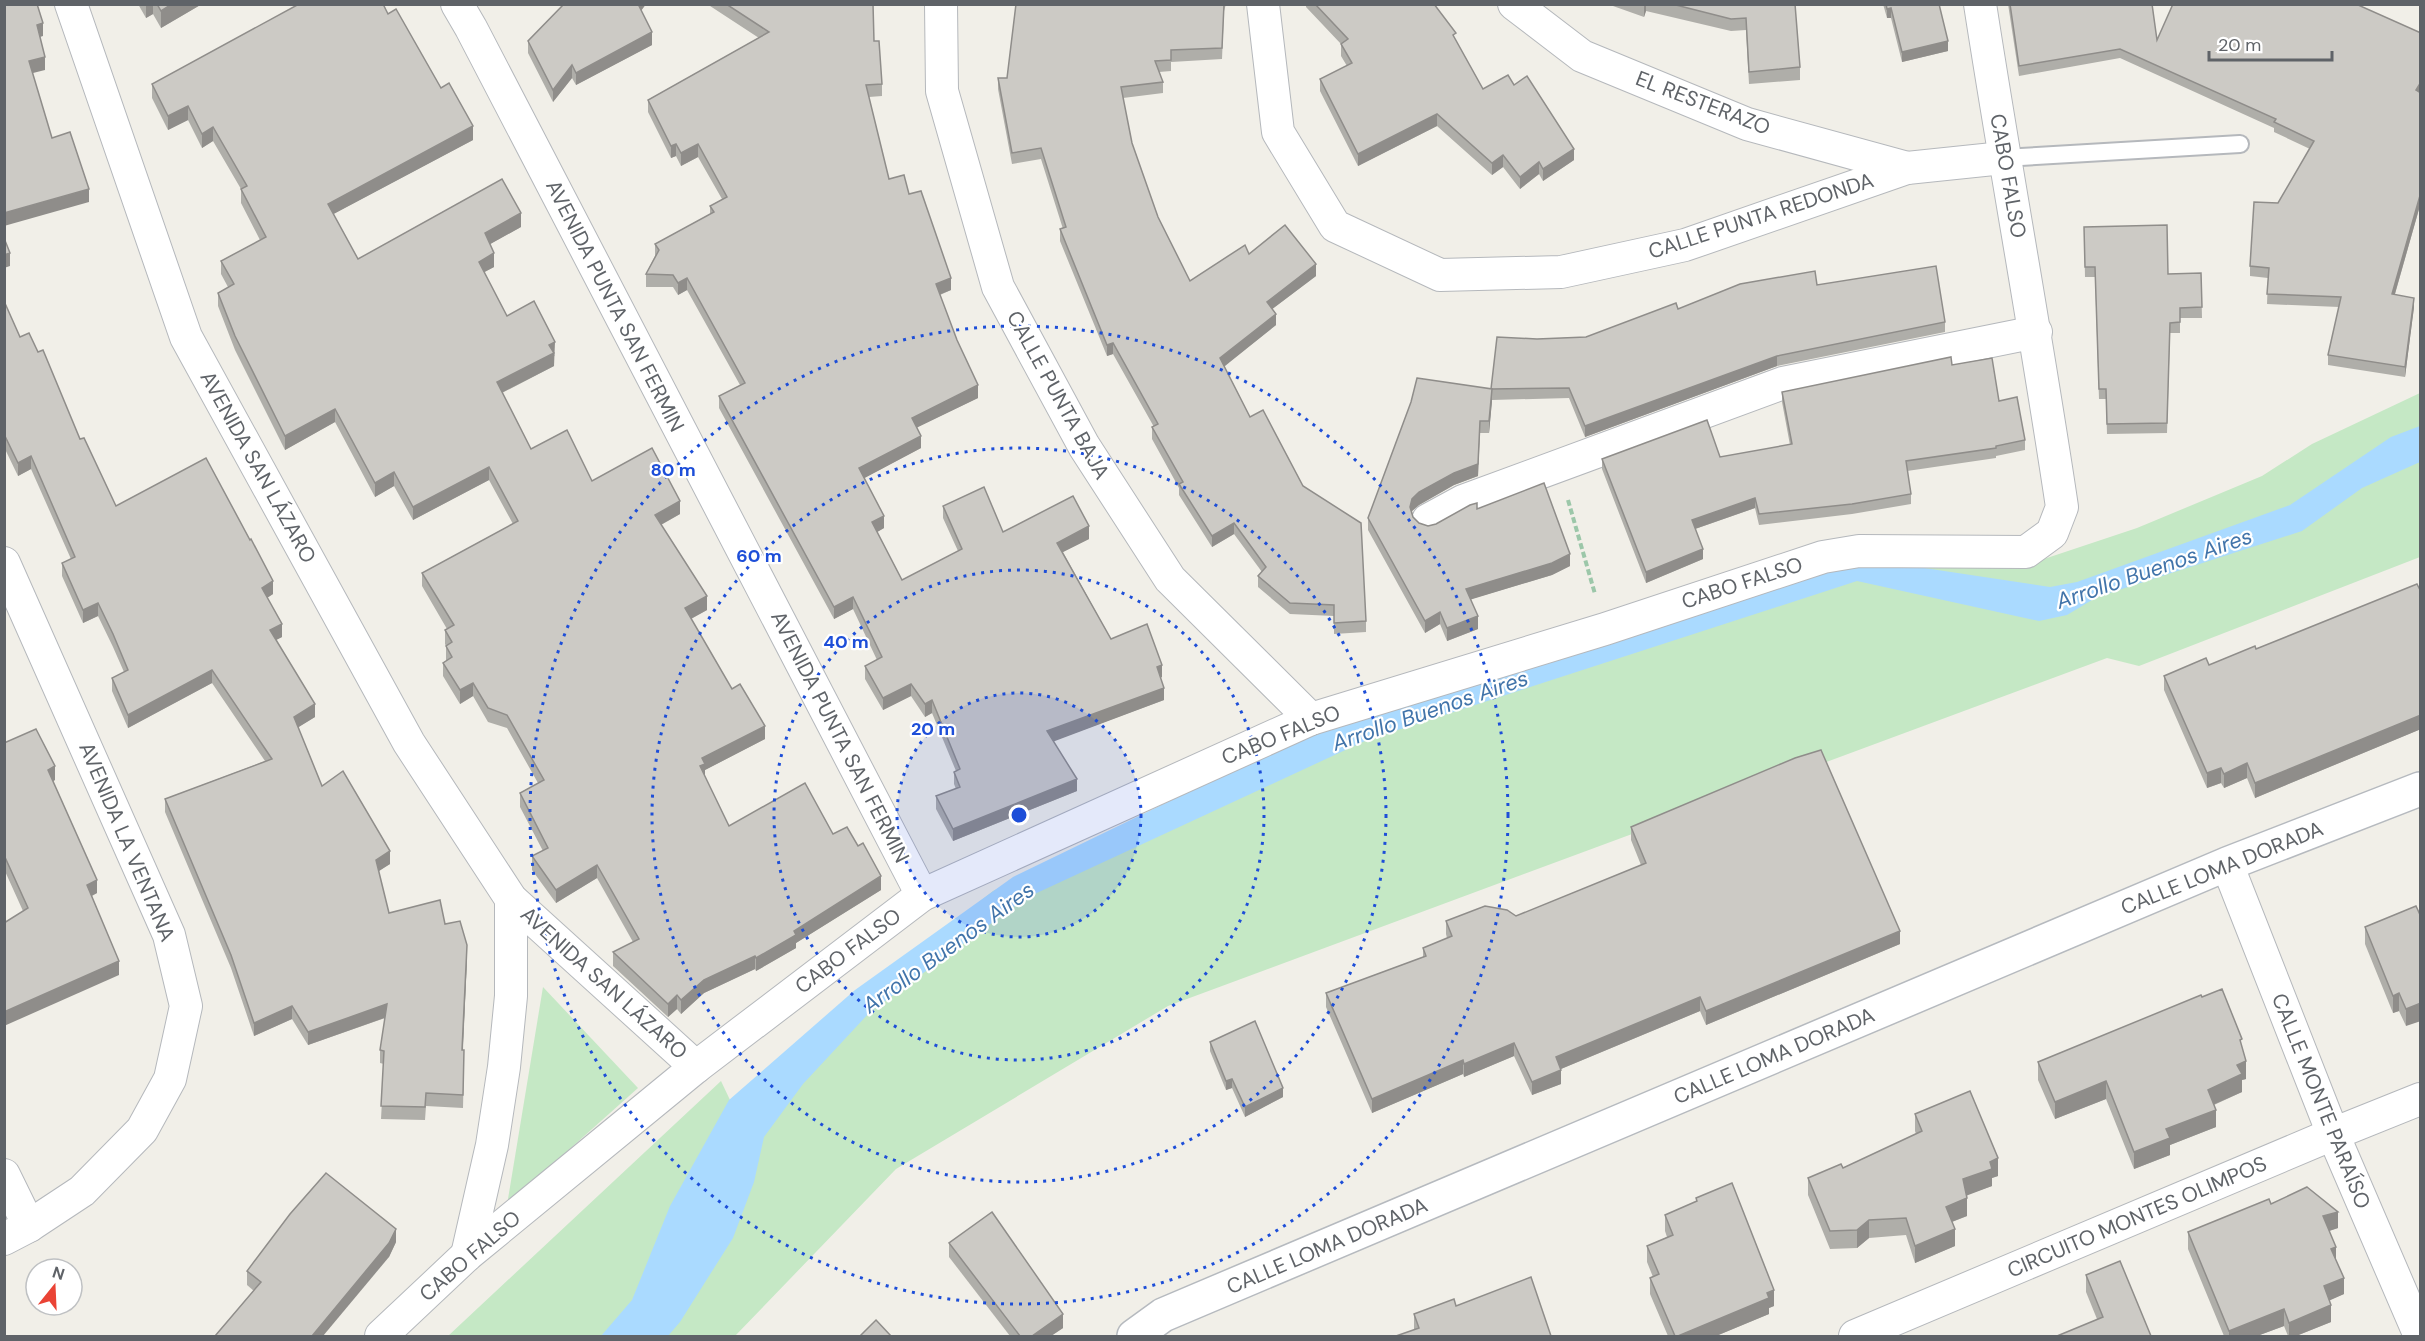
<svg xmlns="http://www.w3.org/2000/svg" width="2425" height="1341" font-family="'DM Sans',sans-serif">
  <rect width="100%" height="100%" fill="#f1efe8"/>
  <g fill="#c5e8c5">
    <path d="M2420,393V557L2139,666L2107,658L1168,1006L896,1169L735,1336H448L721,1081L730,1100L993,891L1358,713L1851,557L2032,563L2137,528L2262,476L2312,444Z"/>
    <path d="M543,987L638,1088L507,1205Z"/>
  </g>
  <path fill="#aadaff" d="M2420,426V462L2362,488L2302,531L2097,597L2067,615L2039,621L1857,581L1367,740L1026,898L870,1012L803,1084L764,1137L754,1182L733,1238L680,1322L668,1336H601L632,1300L670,1206L729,1100L855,990L1013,877L1337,720L1851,557L2050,587L2077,582L2290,505L2391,437Z"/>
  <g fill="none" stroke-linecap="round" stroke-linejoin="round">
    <g stroke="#b5b8bc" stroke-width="20">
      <path id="lane" d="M2003,158L2240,144"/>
    </g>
    <g stroke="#b5b8bc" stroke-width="34">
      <g id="street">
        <path d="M71,4L186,337L409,743L511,899L696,1067"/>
        <path d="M457,4L471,28L922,895"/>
        <path d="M941,4L942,91L998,287L1084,446L1170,579L1311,719"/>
        <path d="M1263,4L1278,132L1335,226L1440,275L1561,272L1685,245L1907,168L2003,158"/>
        <path d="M1514,4L1582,56L1747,124L1907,168"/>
        <path d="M1428,520L1463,501L1783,383L2036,332"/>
        <path d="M4,563L169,935L186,1006L170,1079L142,1130L82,1191L29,1226L4,1239"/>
        <path d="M2227,864L2333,1134L2420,1336"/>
        <path d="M4,1175L29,1226"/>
        <path d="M467,1255L492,1145L504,1067L511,996V899"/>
        <path d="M381,1336L467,1255L696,1067L922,895L1311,719L1605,629L1823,557L1859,551L2026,552L2052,533L2062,507C2037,339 2006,172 1980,4"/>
        <path d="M1855,1336L2333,1134L2420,1099"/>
      </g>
    </g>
    <g stroke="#b6babf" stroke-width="36">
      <path id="secondary" d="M1134,1336L1163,1315L2227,864L2420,789"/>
    </g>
    <path stroke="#9cc7a9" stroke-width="4" stroke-dasharray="6 3" stroke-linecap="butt" d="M1568,500L1595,594"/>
    <use href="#lane" stroke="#fff" stroke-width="16"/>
    <use href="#street" stroke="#fff" stroke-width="32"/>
    <use href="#secondary" stroke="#fff" stroke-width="33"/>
  </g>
  <g fill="#afaea9">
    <path d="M138,4H202L161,28L153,14L146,18Z"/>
    <path d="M564,4H646L641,11L652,45L576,85L572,78L553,102L528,53V41Z"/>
    <path d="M707,4H873L874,41L882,84V96L869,97L889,179L909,194L951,290L940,295L978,398L917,427L921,448L864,478L884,528L877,532L902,580L958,551L943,518V506L1003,532L1089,539L1063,552L1111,639L1162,677L1160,678L1164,700L1053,741L1077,791L953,841L936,809V796L956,789L954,784V772L956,771L932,713L925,717L911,696L883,710L865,679V666L877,660L853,609L834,619L719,408V396L740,385L687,290L678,295L673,287H646V274L655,256V244L710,214V206L722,199L698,157L681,166L676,156L671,158L648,112V100L759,38Z"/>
    <path d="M1016,4H1226L1224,11L1222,59L1171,62V71L1159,72L1163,82V93L1123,98L1132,143L1158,217L1190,281L1249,254L1316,276L1272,309L1276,325L1224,366L1250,417L1366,621V632L1334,634V616L1290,614L1258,587V576L1262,572L1234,534L1212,547L1179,495V488L1152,439V427H1154L1113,354L1107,356L1060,241V229H1063L1041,159L1012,164L998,89V78H1007Z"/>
    <path d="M1306,4H1434L1456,41L1483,89L1514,85L1574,160L1543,181L1539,174L1520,189L1503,167L1492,175L1437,126L1358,166L1320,91V79L1347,66L1341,56V44L1306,7Z"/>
    <path d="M1613,4H1795L1800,67V80L1749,84L1746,30L1731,31L1646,11L1644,17L1613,6Z"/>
    <path d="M1883,4H1939L1948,51L1902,62L1891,18H1887Z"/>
    <path d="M2008,4H2152L2157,40L2421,93V202L2395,294L2414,307L2405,377L2328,365V355L2339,307L2267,304L2268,278L2250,276V266L2278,203L2310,149L2274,132V128L2120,58L2019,76Z"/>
    <path d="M388,14L441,88L473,140L333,214L358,259L521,227L490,244L494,267L484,272L507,316L555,355L554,356V366L502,393L531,449L592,481L680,514L661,525L707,610L691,619L732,689L765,739L705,770V777L729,826L833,834L881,890L796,943V948L756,971L755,969L704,993L681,1014L677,1009L668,1017L613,966V952L633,942L597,878L556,903L532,870V856L543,851L520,807V793L538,783L507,728L488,722L473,696L460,704L443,676V663L446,661V646L445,644V630L447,629L422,586V573L513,524L489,480L413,520L394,486L375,497L335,422L285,450L235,350L218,306V293L228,287L221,274V261L260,240L241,203V189L213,141L202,148L188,120L168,130L152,98V84Z"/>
    <path d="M2084,227L2168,274L2201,273L2202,318H2180V333H2170L2167,433L2107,434L2106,399H2099L2095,277H2085Z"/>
    <path d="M1817,285L1945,322V332L1777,366L1585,437L1569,398L1492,400L1489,433H1480L1478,476L1454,485L1419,505L1412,511L1413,517L1419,523L1428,526L1436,524L1477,509L1570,566L1552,575L1471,599L1478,629L1447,641L1440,624L1425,633L1368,530V518L1492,389L1537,339L1586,337L1678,309Z"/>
    <path d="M4,301L20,337L80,439L116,506L273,594L267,598L282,637L276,640L315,717L298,727L322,786L390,864L378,871L389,913L445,924L467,958L463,1050L464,1063L463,1108L426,1106L425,1120L381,1119L384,1064L380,1063V1050L385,1018L308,1045L292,1019L254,1036L231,968L165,812V799L265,761L212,683L128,728L112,691V678L124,672L113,647L98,616L83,623L62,576V563L71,559L31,469L18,476L4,447Z"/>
    <path d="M1952,365L1999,401L2025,440V450L1996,456V458L1907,471L1911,494V504L1852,514L1759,525L1755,508L1695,529L1703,559L1646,583L1602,469V459L1720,457L1790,445L1782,402V392Z"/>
    <path d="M2421,592V729L2255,798L2247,778L2224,788L2221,783L2207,788L2164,690V676L2209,665L2256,649Z"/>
    <path d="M4,743L55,780L53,781L97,893L92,896L119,975L23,911L4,869Z"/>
    <path d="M1631,827L1900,944L1706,1025L1700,1011L1561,1069V1084L1532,1095L1514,1056L1464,1077L1463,1074L1372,1113L1326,1007V993L1423,957V948L1447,938L1446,934V921L1516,916L1641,865L1631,840Z"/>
    <path d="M2416,906L2406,1026L2399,1011L2393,1013L2365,944V927Z"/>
    <path d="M2202,997L2242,1049L2246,1079L2242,1080V1092L2214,1105L2216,1127L2170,1145V1155L2134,1169L2106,1099L2055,1119L2038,1080V1062Z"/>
    <path d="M1210,1042L1283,1097L1245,1117L1232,1088L1226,1090L1210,1051Z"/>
    <path d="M1915,1114L1998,1176L1992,1178V1186L1966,1195L1967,1216L1952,1222L1955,1246L1915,1263L1906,1235L1869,1238L1857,1248L1830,1249L1808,1195V1178L1843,1168L1916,1134L1915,1131Z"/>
    <path d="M1696,1198L1774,1306L1769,1308V1314L1716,1336H1668L1650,1294V1278L1653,1277L1647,1262V1246L1667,1237L1665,1231V1215L1696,1202Z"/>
    <path d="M2271,1204L2338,1228L2329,1231L2344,1294L2329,1300L2331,1322L2296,1336H2288L2284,1326L2257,1336H2224L2188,1249V1232Z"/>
    <path d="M396,1242L389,1257L254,1291L247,1285V1271Z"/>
    <path d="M949,1243L1063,1328L1051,1336H1010L949,1257Z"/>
    <path d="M2086,1275L2151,1336L2097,1319L2086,1292Z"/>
    <path d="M1456,1306L1551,1336L1414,1330V1314Z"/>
  </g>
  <g fill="#8f8d8a">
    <path d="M146,4H153V14L146,18Z"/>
    <path d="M172,4H202L161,28V11Z"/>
    <path d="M637,4H646L637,16Z"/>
    <path d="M1644,4H1646V11L1644,17Z"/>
    <path d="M1891,8V18H1887V9Z"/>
    <path d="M43,23V36L37,38V25Z"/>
    <path d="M652,32V45L576,85V73Z"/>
    <path d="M1948,41V51L1902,62V52Z"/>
    <path d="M45,57V70L29,74V61Z"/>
    <path d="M572,65V78L553,102V90Z"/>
    <path d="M2421,82V92L2416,100V90Z"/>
    <path d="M188,106V120L168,130V116Z"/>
    <path d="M1437,114V126L1358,166V154Z"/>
    <path d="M473,126V140L328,217V204Z"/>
    <path d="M213,127V141L202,148V134Z"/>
    <path d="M676,144V156L671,158V146Z"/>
    <path d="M698,144V157L681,166V153Z"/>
    <path d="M1574,149V160L1543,181V169Z"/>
    <path d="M1503,155V167L1492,175V163Z"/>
    <path d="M1539,162V174L1520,189V177Z"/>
    <path d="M89,189V202L4,226V213Z"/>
    <path d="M2421,192V202L2392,304V294Z"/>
    <path d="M521,213V227L485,247V233Z"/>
    <path d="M10,253V266L4,268V255Z"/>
    <path d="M494,253V267L479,275V262Z"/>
    <path d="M1316,264V276L1267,313V302Z"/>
    <path d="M687,278V290L678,295V283Z"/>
    <path d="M951,278V290L936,296V284Z"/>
    <path d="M2414,298V307L2405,377V367Z"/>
    <path d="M1276,314V325L1220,370V358Z"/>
    <path d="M555,342L554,366L497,395V382L549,345Z"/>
    <path d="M1113,343V354L1107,356V345Z"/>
    <path d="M1777,356V366L1585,437V426Z"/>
    <path d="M978,385V398L912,430V418Z"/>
    <path d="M1492,389V401L1489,433V421Z"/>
    <path d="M335,409V422L285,450V436Z"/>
    <path d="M1480,421L1478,476L1454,485L1419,505L1412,511L1410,519V507L1412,499Z"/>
    <path d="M921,436V448L859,481V468Z"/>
    <path d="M31,456V469L18,476V463Z"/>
    <path d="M489,467V480L413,520V507Z"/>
    <path d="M394,472V486L375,497V483Z"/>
    <path d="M1755,498V508L1692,530V520Z"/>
    <path d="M680,501V514L655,528V515Z"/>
    <path d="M884,516V528L872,535V522Z"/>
    <path d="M1234,523V534L1212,547V536Z"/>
    <path d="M1089,526V539L1057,555V543Z"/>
    <path d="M1703,549V559L1646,583V572Z"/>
    <path d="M1570,554V566L1552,575L1466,601V589Z"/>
    <path d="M273,581V594L262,601V588Z"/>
    <path d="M707,596V610L685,622V608Z"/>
    <path d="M853,597V609L834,619V607Z"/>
    <path d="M98,603V616L83,623V610Z"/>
    <path d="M1440,612V624L1425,633V621Z"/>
    <path d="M1478,616V629L1447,641V628Z"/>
    <path d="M282,624V637L270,643V630Z"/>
    <path d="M1162,665V677L1157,679V667Z"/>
    <path d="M212,670V683L128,728V715Z"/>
    <path d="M473,683V696L460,704V690Z"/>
    <path d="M911,684V696L883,710V698Z"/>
    <path d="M1164,688V700L1047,744V731Z"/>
    <path d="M932,700V713L925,717V704Z"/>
    <path d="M315,704V717L294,730V717Z"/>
    <path d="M2421,715V729L2255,798V783Z"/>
    <path d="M765,726V739L705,770V777L700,766L702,758Z"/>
    <path d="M2247,763V778L2224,788V774Z"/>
    <path d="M55,766V780L48,784V770Z"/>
    <path d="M2221,768V783L2207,788V773Z"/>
    <path d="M1077,779V791L953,841V829Z"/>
    <path d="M390,851V864L376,873V860Z"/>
    <path d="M597,865V878L556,903V890Z"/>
    <path d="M881,876V890L796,943V948L756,971V958L794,931Z"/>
    <path d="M97,880V893L87,898V885Z"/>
    <path d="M1900,931V944L1706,1025V1011Z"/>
    <path d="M467,945V958L462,1063V1050Z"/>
    <path d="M755,956V969L704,993L681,1014V1000L704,980Z"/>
    <path d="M119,961V975L4,1026V1012Z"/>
    <path d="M2399,993V1011L2393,1013V996Z"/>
    <path d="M677,995V1009L668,1017V1004Z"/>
    <path d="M1700,997V1011L1556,1071V1057Z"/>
    <path d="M2421,1003V1021L2406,1026V1009Z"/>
    <path d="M387,1004V1017L308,1045V1032Z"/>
    <path d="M292,1006V1019L254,1036V1023Z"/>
    <path d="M1514,1043V1056L1464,1077V1064Z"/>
    <path d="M1463,1060V1074L1372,1113V1099Z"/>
    <path d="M2246,1061V1079L2242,1080V1092L2208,1107V1090L2237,1065Z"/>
    <path d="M1561,1070V1084L1532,1095V1082Z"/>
    <path d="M1232,1079V1088L1226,1090V1081Z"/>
    <path d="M2106,1081V1099L2055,1119V1102Z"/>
    <path d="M1283,1088V1097L1245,1117V1107Z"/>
    <path d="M2216,1110V1127L2170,1145V1155L2134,1169V1152L2166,1129Z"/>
    <path d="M1998,1158V1176L1992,1178V1186L1963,1197V1179L1990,1162Z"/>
    <path d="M1967,1198V1216L1946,1224V1207Z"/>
    <path d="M2338,1212V1228L2323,1233V1216Z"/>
    <path d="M1869,1220V1238L1857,1248V1230Z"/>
    <path d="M396,1229V1242L389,1257L323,1336H312Z"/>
    <path d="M1955,1229V1246L1915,1263V1246Z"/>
    <path d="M2336,1247V1263L2331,1249Z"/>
    <path d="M2344,1278V1294L2324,1303V1286Z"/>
    <path d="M1774,1290V1306L1769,1308V1314L1716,1336H1678Z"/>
    <path d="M2331,1305V1322L2296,1336H2289V1323Z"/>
    <path d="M2284,1309V1326L2257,1336H2229V1331Z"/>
    <path d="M1063,1314V1328L1051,1336H1032Z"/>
  </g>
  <g fill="#cccac5" stroke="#8f8d8a" stroke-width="1.5">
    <path d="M4,4H37L43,23L37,25L45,57L29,61L52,138L70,132L89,189L4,213Z"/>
    <path d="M157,4H172L161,11Z"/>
    <path d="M299,4H383L388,14L396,9L441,88L449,83L473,126L328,204L358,259L502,179L521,213L485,233L494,253L479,262L507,316L534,301L555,342L549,345L554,353L497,382L531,449L567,430L592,481L652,448L680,501L655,515L707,596L685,608L732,689L740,684L765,726L702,758L705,764L700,766L729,826L805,783L833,834L847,827L858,846L863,843L881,876L794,931L796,935L756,958L755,956L704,980L681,1000L677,995L668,1004L613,952L639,939L597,865L556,890L532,856L548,848L520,793L544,780L507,715L488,708L473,683L460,690L443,663L452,657L446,646L452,642L445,630L454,625L422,573L518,521L489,467L413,507L394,472L375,483L335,409L285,436L235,336L218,293L234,284L221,261L266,237L241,189L247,186L213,127L202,134L188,106L168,116L152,84Z"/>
    <path d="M564,4H638L652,32L576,73L572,65L553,90L528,41Z"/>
    <path d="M726,4H873L874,41H879L882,84L866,85L889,179L904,175L909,194L921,191L951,278L936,284L957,340L978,385L912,418L921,436L859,468L884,516L872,522L902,580L962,549L943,506L984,487L1003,532L1073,496L1089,526L1057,543L1111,639L1147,624L1162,665L1157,667L1164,688L1047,731L1077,779L953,829L936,796L960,787L954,772L960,769L932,700L925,704L911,684L883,698L865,666L882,657L853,597L834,607L719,396L745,383L687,278L678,283L673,275L646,274L659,250L655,244L714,212L710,206L727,197L698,144L681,153L676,144L671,146L648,100L769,32Z"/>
    <path d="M1016,4H1224L1222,48L1171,50V60L1155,61L1163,82L1121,87L1132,143L1158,217L1190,281L1245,245L1249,254L1285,225L1316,264L1267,302L1276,314L1220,358L1250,417L1263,410L1303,486L1361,523L1366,621L1334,623V605L1290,603L1258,576L1266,567L1234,523L1212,536L1179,484L1183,482L1152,427L1158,424L1113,343L1107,345L1060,229L1066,227L1041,148L1012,153L998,78H1007Z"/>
    <path d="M1315,4H1434L1456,33L1453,35L1483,89L1508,75L1514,85L1527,76L1574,149L1543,169L1539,162L1520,177L1503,155L1492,163L1437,114L1358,154L1320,79L1352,63L1341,44L1348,39Z"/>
    <path d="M1672,4H1795L1800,67L1749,72L1746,18L1731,19Z"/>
    <path d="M1886,4H1939L1948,41L1902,52L1891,8L1887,9Z"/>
    <path d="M2010,4H2152L2157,40L2173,4H2356L2421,33V82L2416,90L2421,93V192L2392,294L2414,298L2405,367L2328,355L2341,297L2267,294L2269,268L2250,266L2254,202L2278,203L2314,141L2274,122L2276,119L2120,49L2019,66Z"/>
    <path d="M2167,225L2168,274L2201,273L2202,307L2180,308V322L2170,323L2167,423L2107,424L2106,389H2099L2095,267H2085L2084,227Z"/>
    <path d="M4,238L10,253L4,255Z"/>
    <path d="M1936,266L1945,322L1777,356L1585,426L1569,388L1491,389L1497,337L1537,339L1586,337L1676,303L1678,309L1740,284L1815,271L1817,285Z"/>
    <path d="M4,301L20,337L29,333L38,352L43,350L80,439L84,438L116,506L206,458L250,540L251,539L273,581L262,588L282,624L270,630L315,704L294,717L322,786L343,771L390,851L376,860L389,913L440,900L445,924L460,921L467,945L462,1050H464L463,1095L426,1093L425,1107L381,1106L384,1051L380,1050L387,1004L308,1032L292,1006L254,1023L231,955L165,799L272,759L212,670L128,715L112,678L128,670L113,634L98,603L83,610L62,563L75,557L31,456L18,463L4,434Z"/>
    <path d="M1951,357L1952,365L1992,358L1999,401L2017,397L2025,440L1996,446V448L1906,461L1911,494L1852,504L1759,514L1755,498L1692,520L1703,549L1646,572L1602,459L1707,420L1720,457L1792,444L1782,392Z"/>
    <path d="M1417,378L1492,389L1489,421H1480L1478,464L1454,473L1419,492L1412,499L1410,507L1413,517L1419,523L1428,526L1436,524L1470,505L1477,503V509L1544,483L1570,554L1552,563L1466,589L1478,616L1447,628L1440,612L1425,621L1368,518L1411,402Z"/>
    <path d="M2417,584L2421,592V715L2255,783L2247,763L2224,774L2221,768L2207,773L2164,676L2206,658L2209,665L2255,646L2256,649Z"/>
    <path d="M36,729L55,766L48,770L97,880L87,885L119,961L4,1012V923L28,908L4,855V743Z"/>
    <path d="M1821,750L1900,931L1706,1011L1700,997L1556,1057L1561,1070L1532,1082L1514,1043L1464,1064L1463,1060L1372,1099L1326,993L1426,956L1423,948L1452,936L1446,921L1485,906L1507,910L1516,916L1646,863L1631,827L1795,758Z"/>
    <path d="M2416,906L2421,917V1003L2406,1009L2399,993L2393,996L2365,927Z"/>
    <path d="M2222,989L2242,1039L2240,1040L2246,1061L2237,1065L2242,1074L2208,1090L2216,1110L2166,1129L2170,1138L2134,1152L2106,1081L2055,1102L2038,1062L2201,995L2202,997Z"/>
    <path d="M1255,1021L1283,1088L1245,1107L1232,1079L1226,1081L1210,1042Z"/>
    <path d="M1970,1091L1998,1158L1990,1162L1992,1169L1963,1179L1967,1198L1946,1207L1955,1229L1915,1246L1906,1218L1869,1220L1857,1230L1830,1231L1808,1178L1841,1164L1843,1168L1922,1131L1915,1114Z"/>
    <path d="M326,1173L396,1229L389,1243L312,1336H215L261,1282L247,1271L290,1214Z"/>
    <path d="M1732,1183L1774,1290L1767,1293L1769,1298L1678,1336H1675L1650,1278L1659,1274L1647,1246L1673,1235L1665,1215L1697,1201L1696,1198Z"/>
    <path d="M2307,1187L2338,1212L2323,1216L2336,1247L2331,1249L2344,1278L2324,1286L2331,1305L2289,1323L2284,1309L2229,1331L2188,1232L2269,1199L2271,1204Z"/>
    <path d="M992,1212L1063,1314L1032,1336H1020L949,1243Z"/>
    <path d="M2120,1261L2151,1336H2057L2103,1317L2086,1275Z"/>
    <path d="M1531,1277L1551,1336H1396L1419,1328L1414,1314L1454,1299L1456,1306Z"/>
    <path d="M876,1320L891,1336H860Z"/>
  </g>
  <circle cx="1019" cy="815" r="122" fill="#1d4ed8" fill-opacity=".12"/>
  <g fill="none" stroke="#1d4ed8" stroke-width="3" stroke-dasharray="3 6">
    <circle cx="1019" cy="815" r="122"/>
    <circle cx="1019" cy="815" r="245"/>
    <circle cx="1019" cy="815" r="367"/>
    <circle cx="1019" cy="815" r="489"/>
  </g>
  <g text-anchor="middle" stroke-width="4.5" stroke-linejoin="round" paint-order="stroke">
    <g font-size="21" fill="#5f6368" stroke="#fff">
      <text transform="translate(1703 103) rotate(21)" y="7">EL RESTERAZO</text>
      <text transform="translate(2008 176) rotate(80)" y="7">CABO FALSO</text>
      <text transform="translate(1761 216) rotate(-18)" y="7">CALLE PUNTA REDONDA</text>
      <text transform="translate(615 306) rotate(63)" y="7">AVENIDA PUNTA SAN FERMIN</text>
      <text transform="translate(1058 395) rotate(61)" y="7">CALLE PUNTA BAJA</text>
      <text transform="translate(258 467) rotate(61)" y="7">AVENIDA SAN LÁZARO</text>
      <text transform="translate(1742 583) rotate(-18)" y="7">CABO FALSO</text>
      <text transform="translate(1281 735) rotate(-22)" y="7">CABO FALSO</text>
      <text transform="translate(840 737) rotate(63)" y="7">AVENIDA PUNTA SAN FERMIN</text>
      <text transform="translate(127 842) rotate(67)" y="7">AVENIDA LA VENTANA</text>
      <text transform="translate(2222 868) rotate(-22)" y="7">CALLE LOMA DORADA</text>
      <text transform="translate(848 951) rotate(-37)" y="7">CABO FALSO</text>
      <text transform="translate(604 983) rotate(42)" y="7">AVENIDA SAN LÁZARO</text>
      <text transform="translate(1774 1056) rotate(-23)" y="7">CALLE LOMA DORADA</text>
      <text transform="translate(2321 1101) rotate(68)" y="7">CALLE MONTE PARAÍSO</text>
      <text transform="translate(2137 1217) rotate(-23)" y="7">CIRCUITO MONTES OLIMPOS</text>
      <text transform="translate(1327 1246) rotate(-23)" y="7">CALLE LOMA DORADA</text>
      <text transform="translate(470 1256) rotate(-41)" y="7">CABO FALSO</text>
    </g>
    <g font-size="22" font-style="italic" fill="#4174aa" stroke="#fff">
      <text transform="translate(2154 568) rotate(-19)" y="8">Arrollo Buenos Aires</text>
      <text transform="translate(1430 710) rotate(-19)" y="8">Arrollo Buenos Aires</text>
      <text transform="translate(948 947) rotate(-36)" y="8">Arrollo Buenos Aires</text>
    </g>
  </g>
  <circle cx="1019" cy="815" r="9" fill="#1d4ed8" stroke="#fff" stroke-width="3"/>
  <g font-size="18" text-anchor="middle" font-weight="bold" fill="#1d4ed8" stroke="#fff" stroke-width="4.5" stroke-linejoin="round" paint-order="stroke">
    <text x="673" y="476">80 m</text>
    <text x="759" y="562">60 m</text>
    <text x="846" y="648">40 m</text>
    <text x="933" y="735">20 m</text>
  </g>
  <rect width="2425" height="1341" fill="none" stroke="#5f6368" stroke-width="12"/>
  <g transform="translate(54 1287) rotate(18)"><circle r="28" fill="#ffffff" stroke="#bfc1c3" stroke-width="1.5"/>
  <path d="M0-4.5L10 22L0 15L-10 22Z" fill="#ea4335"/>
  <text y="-9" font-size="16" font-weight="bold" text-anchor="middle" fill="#5f6368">N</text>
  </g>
  <path d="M2209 51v9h123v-9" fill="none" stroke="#5f6368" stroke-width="3"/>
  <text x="2218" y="51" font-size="18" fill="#5f6368" stroke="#ffffff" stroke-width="4.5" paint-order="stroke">20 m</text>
</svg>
